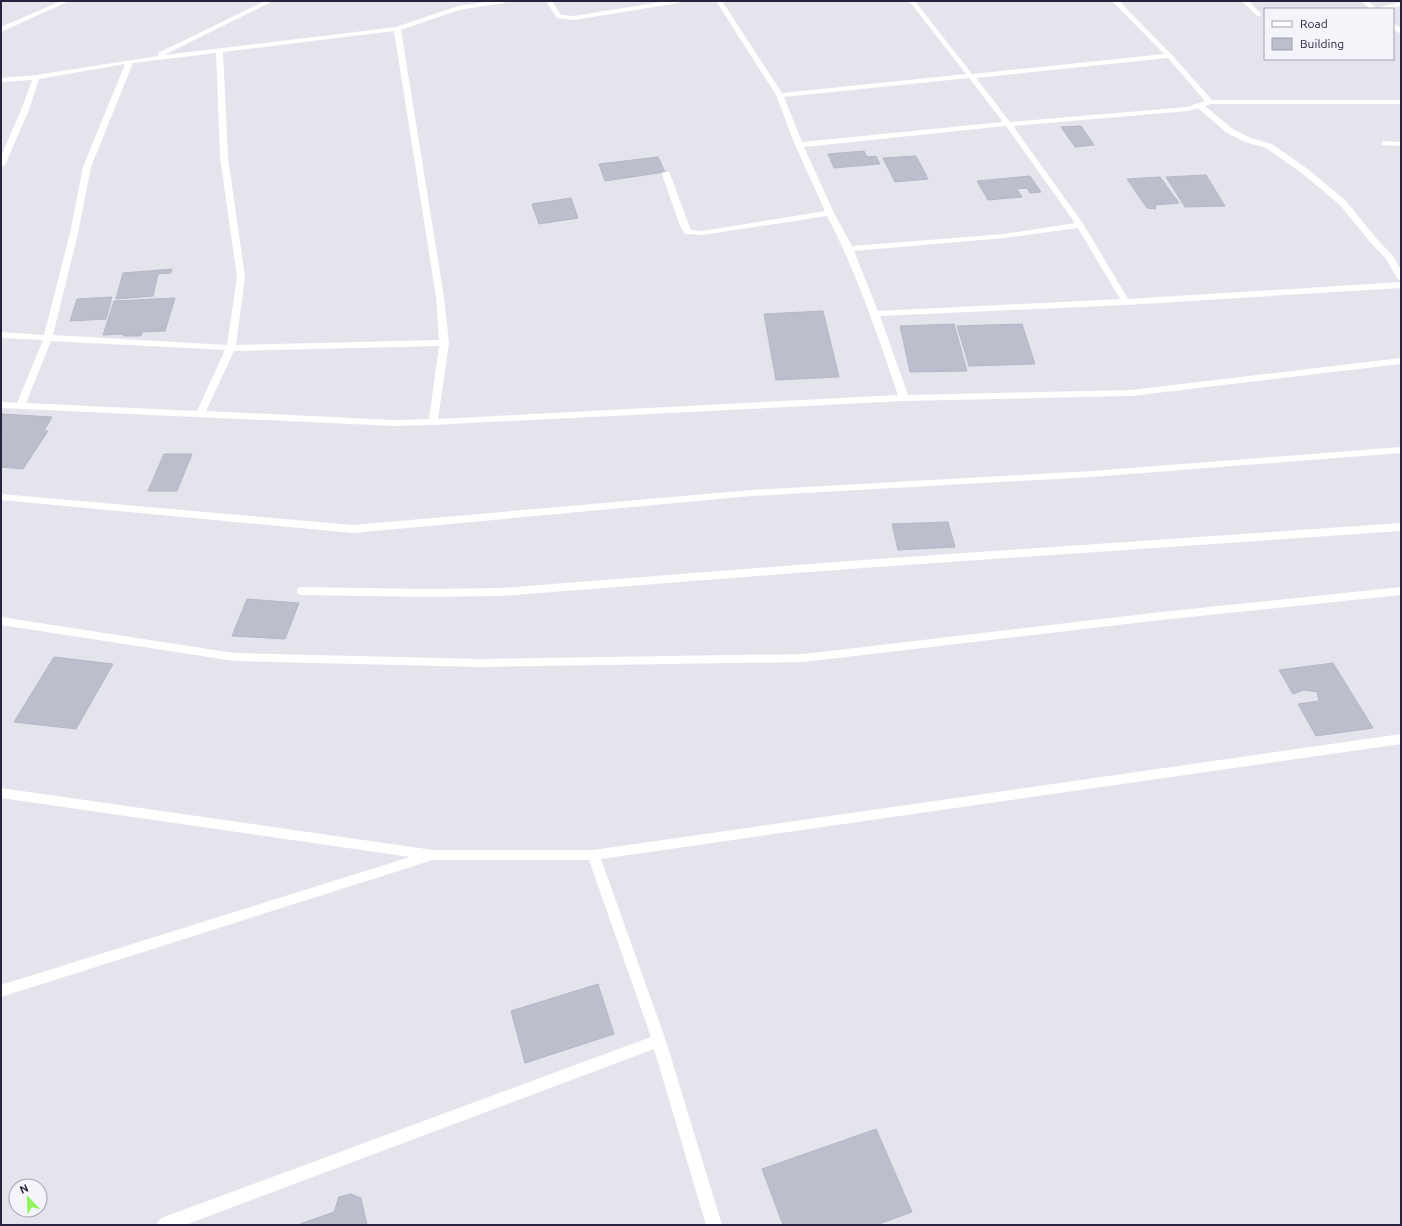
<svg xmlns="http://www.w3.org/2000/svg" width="1402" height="1226" font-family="Ubuntu,sans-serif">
  <rect width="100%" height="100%" fill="#e4e4ed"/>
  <g fill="#bdbecb" stroke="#b6b6c7">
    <path d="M1081,126L1094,145L1075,147L1061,127Z"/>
    <path d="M864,151L867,157L876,156L880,164L834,168L828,154Z"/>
    <path d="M916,156L928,179L895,182L883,158Z"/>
    <path d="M658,157L665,172L605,181L599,164Z"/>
    <path d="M1206,175L1225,206L1185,207L1166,177Z"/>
    <path d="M1030,176L1041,192L1030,193L1027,188L1017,189L1022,197L988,200L977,181Z"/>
    <path d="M1160,177L1179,203L1155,205L1156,209L1147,208L1127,179Z"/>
    <path d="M571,198L578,218L539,224L532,204Z"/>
    <path d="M172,269L171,273L158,274L153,296L116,299L123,273Z"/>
    <path d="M112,297L106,319L70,321L77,299Z"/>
    <path d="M175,298L165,331L142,332L141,336H123L124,334L103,335L114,301Z"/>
    <path d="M823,311L839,377L776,380L764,314Z"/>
    <path d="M954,324L967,371L910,372L900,326Z"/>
    <path d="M1022,324L1035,364L969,366L957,326Z"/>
    <path d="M2,414L52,417L44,431H48L23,469L1,467Z"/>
    <path d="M164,454H192L177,491H148Z"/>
    <path d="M948,522L955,547L898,550L892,524Z"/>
    <path d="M247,599L299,603L285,639L232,636Z"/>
    <path d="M54,657L113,664L76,729L14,722Z"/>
    <path d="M1333,663L1373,728L1316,736L1298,704L1319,701L1317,692L1304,690L1293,694L1279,670Z"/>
    <path d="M598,984L614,1034L525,1063L511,1011Z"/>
    <path d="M876,1129L912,1212L876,1225H783L762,1169Z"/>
    <path d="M351,1194L361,1198L367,1225H300V1224L334,1212L339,1197Z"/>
  </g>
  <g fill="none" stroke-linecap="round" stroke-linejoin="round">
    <g fill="#fff" fill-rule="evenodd">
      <path d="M61,1H69L1,32V27Z"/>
      <path d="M265,1H273L164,55L396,27L458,6L491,1H507L504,3L459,10L401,30L444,297L449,343L438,419L898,395C877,334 857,273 827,216L702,235L685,234L680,226L662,174L663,172H669L670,174L691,230L702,231L825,211L795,145L776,95L716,1H722L782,93L966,74L909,1H915L972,74L1164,54L1112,1H1119L1172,55L1212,100H1401V104H1211L1205,106L1233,129L1251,138L1272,144L1309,170L1346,201L1376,238L1393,256L1401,270V281L1397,278L1386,259L1370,242L1340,205L1303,174L1266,148L1245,142L1227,133L1198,108L1188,111L1013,126L1084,225L1128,299L1401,282V288L1126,305L880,316L908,395L1131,390L1401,358V364L1131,396L904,401L433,425L394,426L1,408V402L17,403L43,340L1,338V332L44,335L70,233L83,167L125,64L39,79L29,110L5,165L1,167V156L21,110L32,80L1,82V78L36,75L158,56V53ZM394,31L436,297L439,340L236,345L245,277L228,157L223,52ZM216,53L220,157L237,277L227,345L53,335L78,233L91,167L133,63ZM1168,58L1205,101L1187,107L1010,122L976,78ZM969,78L1003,122L802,142L784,97ZM1006,126L1075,223L1004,234L852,246L834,213L804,147ZM1078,228L1120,299L878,311L854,251L1004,238ZM51,341L225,350L197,411L26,403ZM439,346L429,419L394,420L206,411L234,351Z"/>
      <path d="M546,1H552L561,15L574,16L667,1H682L679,3L574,20L557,18Z"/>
      <path d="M1242,1H1249L1261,14V16H1257Z"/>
      <path d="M1361,1H1368L1376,8L1401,2V6L1388,9H1370Z"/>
      <path d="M1393,23L1401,28V34L1393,29Z"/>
      <path d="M1382,141L1401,142V146L1382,145Z"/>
      <path d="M1401,447V453L1092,477L751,496L353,533L1,500V494L353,525L751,490L1092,471Z"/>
      <path d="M1401,523V531L849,569L501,596L426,597L302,595L298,594L297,591L298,588L302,587L426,589L501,588L849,561Z"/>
      <path d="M1401,587V595L1161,620L804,662L480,667L234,661L1,625V617L234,653L480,659L804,654L1161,612Z"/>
      <path d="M1401,734V744L601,859L666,1041L722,1225H706L654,1049L185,1225H156L159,1220L164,1217L651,1037L589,860H433L1,997V985L410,857L1,798V788L433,850H593Z"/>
    </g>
  </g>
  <rect width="1402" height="1226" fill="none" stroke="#26233f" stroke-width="4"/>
  <rect x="1264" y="8" width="130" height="52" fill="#f4f5fa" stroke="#a2a1af"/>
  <rect x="1272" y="21" width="20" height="6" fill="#ffffff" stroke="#a2a1af"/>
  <text x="1300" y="28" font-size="12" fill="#26233f">Road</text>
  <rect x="1272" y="38" width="20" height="12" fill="#bdbecb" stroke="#a2a1af"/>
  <text x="1300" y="48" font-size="12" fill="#26233f">Building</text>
  <g transform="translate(28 1198) rotate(337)"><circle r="19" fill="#f4f5fa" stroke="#a2a1af"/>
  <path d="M0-3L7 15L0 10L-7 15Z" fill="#92f35c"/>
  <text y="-6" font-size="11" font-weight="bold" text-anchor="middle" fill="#26233f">N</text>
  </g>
</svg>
